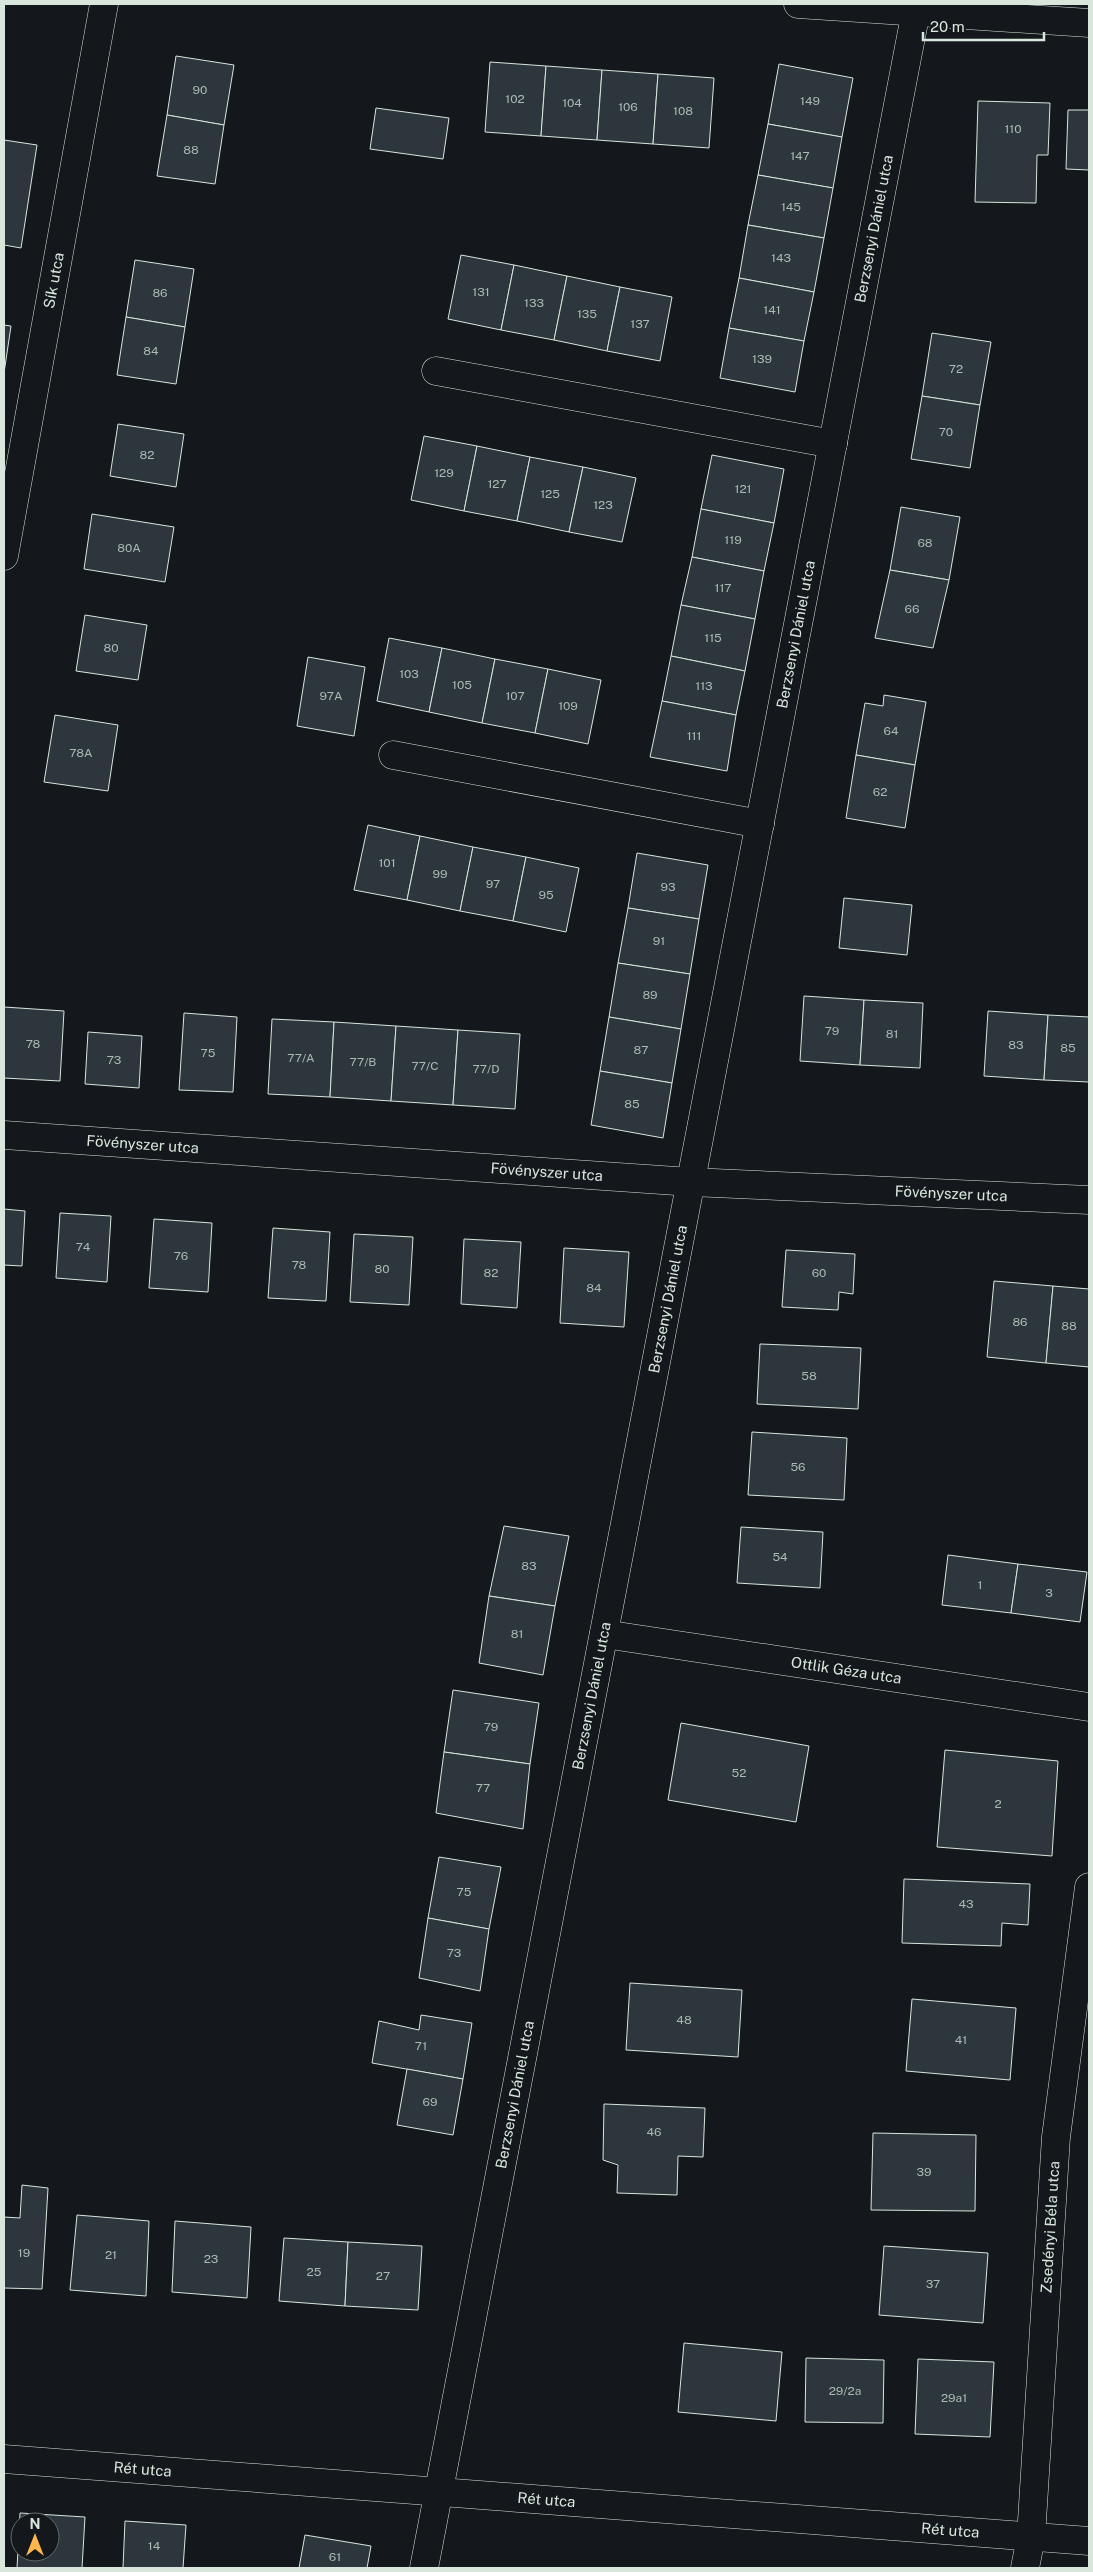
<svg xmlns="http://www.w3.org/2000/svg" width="1093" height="2572" font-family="'Public Sans',sans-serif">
  <rect width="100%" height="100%" fill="#14181c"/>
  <g fill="#2c363c" stroke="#d8e6dc" fill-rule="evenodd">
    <path d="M176,56L234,65L224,125L167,115Z"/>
    <path d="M490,62L546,66L541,136L485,132Z"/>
    <path d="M779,64L853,78L842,137L768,124Z"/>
    <path d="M546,66L602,70L597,140L541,136Z"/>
    <path d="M602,70L658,74L653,144L597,140Z"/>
    <path d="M658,74L714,78L709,148L653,144Z"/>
    <path d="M978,101L1050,103L1048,155H1037L1036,203L975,202Z"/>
    <path d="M376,108L449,118L443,159L370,149Z"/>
    <path d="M1068,110H1089V170L1066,169Z"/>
    <path d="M167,115L224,125L215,184L157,176Z"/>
    <path d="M768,124L842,137L833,188L758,175Z"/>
    <path d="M4,140L37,145L21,248L4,245Z"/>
    <path d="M758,175L833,188L824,238L748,225Z"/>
    <path d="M748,225L824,238L814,292L739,278Z"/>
    <path d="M461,255L514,265L501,330L448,319Z"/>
    <path d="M135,260L194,269L185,327L126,317Z"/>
    <path d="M514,265L567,276L554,340L501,330Z"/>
    <path d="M567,276L620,287L607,351L554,340Z"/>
    <path d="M739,278L814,292L804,341L729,328Z"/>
    <path d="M620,287L672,297L660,361L607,351Z"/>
    <path d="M126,317L185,327L176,384L117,375Z"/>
    <path d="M4,325L11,326L4,373Z"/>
    <path d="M729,328L804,341L795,392L720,378Z"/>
    <path d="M932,333L991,342L980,405L922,396Z"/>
    <path d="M922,396L980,405L970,468L911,459Z"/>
    <path d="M118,424L184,434L176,487L110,476Z"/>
    <path d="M424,436L477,446L464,511L411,500Z"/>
    <path d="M477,446L530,457L517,521L464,511Z"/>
    <path d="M712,455L784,469L774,523L701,509Z"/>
    <path d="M530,457L583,467L569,532L517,521Z"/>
    <path d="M583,467L636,478L622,542L569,532Z"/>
    <path d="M901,507L960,517L949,580L890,570Z"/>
    <path d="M701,509L774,523L764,571L692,557Z"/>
    <path d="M92,514L174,527L165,582L84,569Z"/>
    <path d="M692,557L764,571L755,619L681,605Z"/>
    <path d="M890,570L949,580L933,648L875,638Z"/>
    <path d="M681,605L755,619L745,671L671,656Z"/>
    <path d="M85,615L147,625L138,680L76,671Z"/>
    <path d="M389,638L442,648L429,712L377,701Z"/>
    <path d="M442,648L495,659L482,723L429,712Z"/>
    <path d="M671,656L745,671L736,715L662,701Z"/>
    <path d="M308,657L365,667L354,736L297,726Z"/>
    <path d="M495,659L548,669L535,733L482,723Z"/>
    <path d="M548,669L601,680L588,744L535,733Z"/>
    <path d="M884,695L926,702L915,765L856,755L865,703L883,706Z"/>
    <path d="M662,701L736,715L727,771L650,757Z"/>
    <path d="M55,715L118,725L108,791L44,782Z"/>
    <path d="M856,755L915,765L905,828L846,818Z"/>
    <path d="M368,825L420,836L407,900L354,890Z"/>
    <path d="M420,836L473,847L460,911L407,900Z"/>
    <path d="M473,847L526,857L513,921L460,911Z"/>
    <path d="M637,853L708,865L699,919L628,908Z"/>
    <path d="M526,857L579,868L566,932L513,921Z"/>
    <path d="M844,898L912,905L907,955L839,948Z"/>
    <path d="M628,908L699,919L690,974L618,963Z"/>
    <path d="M618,963L690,974L681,1029L609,1017Z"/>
    <path d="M804,996L864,1000L860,1065L800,1061Z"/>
    <path d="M864,1000L923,1003L920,1068L860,1065Z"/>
    <path d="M4,1007L64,1011L60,1081L4,1078Z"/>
    <path d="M988,1011L1048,1015L1044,1080L984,1076Z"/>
    <path d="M184,1013L237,1017L233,1092L179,1090Z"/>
    <path d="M1048,1015L1089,1017V1082L1044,1080Z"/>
    <path d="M609,1017L681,1029L672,1083L600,1071Z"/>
    <path d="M272,1019L334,1022L330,1097L268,1094Z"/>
    <path d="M334,1022L396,1026L391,1101L330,1097Z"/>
    <path d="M396,1026L458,1030L453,1105L391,1101Z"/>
    <path d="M458,1030L520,1034L515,1109L453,1105Z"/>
    <path d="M88,1032L142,1036L139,1088L85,1084Z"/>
    <path d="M600,1071L672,1083L663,1138L591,1125Z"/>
    <path d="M4,1209L25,1211L22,1266L4,1265Z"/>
    <path d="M60,1213L111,1216L107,1282L56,1278Z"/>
    <path d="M154,1219L212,1223L208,1292L149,1288Z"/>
    <path d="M273,1228L330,1232L326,1301L268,1298Z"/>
    <path d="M354,1234L413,1237L409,1305L350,1302Z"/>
    <path d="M464,1239L521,1242L517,1308L461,1304Z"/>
    <path d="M564,1248L629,1252L624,1327L560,1323Z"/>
    <path d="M786,1250L855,1254L853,1294L839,1292L838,1310L782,1307Z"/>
    <path d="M994,1281L1053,1286L1046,1363L987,1357Z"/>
    <path d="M1053,1286L1089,1289V1367L1046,1363Z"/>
    <path d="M760,1344L861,1348L858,1409L757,1404Z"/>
    <path d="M752,1432L847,1438L844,1500L748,1495Z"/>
    <path d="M504,1526L569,1536L555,1606L489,1596Z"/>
    <path d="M741,1527L823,1532L820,1588L737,1583Z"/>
    <path d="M948,1555L1018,1564L1011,1613L942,1605Z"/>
    <path d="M1018,1564L1087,1572L1080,1622L1011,1613Z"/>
    <path d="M489,1596L555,1606L543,1675L479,1663Z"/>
    <path d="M453,1690L539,1703L530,1764L444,1752Z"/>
    <path d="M681,1723L809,1746L796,1822L668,1800Z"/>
    <path d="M945,1750L1058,1761L1052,1856L937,1847Z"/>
    <path d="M444,1752L530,1764L523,1829L436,1813Z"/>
    <path d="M439,1857L501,1867L489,1929L428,1918Z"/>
    <path d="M904,1879L1030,1884L1028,1925L1002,1923L1001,1946L902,1943Z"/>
    <path d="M428,1918L489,1929L480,1991L419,1978Z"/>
    <path d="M630,1983L742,1990L738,2057L626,2050Z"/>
    <path d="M912,1999L1016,2008L1010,2080L906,2071Z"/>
    <path d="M421,2015L472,2023L463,2079L372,2063L379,2021L419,2030Z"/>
    <path d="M407,2069L463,2079L453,2135L397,2125Z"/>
    <path d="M604,2104L705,2108L703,2157L678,2156L677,2195L617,2193L618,2165L603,2160Z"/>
    <path d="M873,2133L976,2135L975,2211L871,2210Z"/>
    <path d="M22,2185L48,2188L42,2289L4,2288V2217L20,2218Z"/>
    <path d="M77,2215L149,2221L146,2296L70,2290Z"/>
    <path d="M175,2221L251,2227L247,2298L172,2292Z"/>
    <path d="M284,2238L348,2242L345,2306L279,2301Z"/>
    <path d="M348,2242L422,2246L418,2310L345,2306Z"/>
    <path d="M884,2246L988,2253L983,2323L879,2315Z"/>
    <path d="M684,2343L782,2352L776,2421L678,2412Z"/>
    <path d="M806,2358L884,2360L883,2423L805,2422Z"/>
    <path d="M918,2359L994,2362L990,2437L915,2434Z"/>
    <path d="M20,2513L85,2517L82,2568H17ZM20,2522H50V2552H20Z"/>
    <path d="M125,2521L186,2525L183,2568H123Z"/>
    <path d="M305,2535L371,2546L367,2568H299Z"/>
  </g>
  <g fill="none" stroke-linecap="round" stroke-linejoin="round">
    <g stroke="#d8e6dc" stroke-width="29">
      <g id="minor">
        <path d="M798,4L1089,23"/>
        <path d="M436,371L833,444"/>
        <path id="s1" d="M4,556L104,4"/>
        <path d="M393,755L760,824"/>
        <path id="s2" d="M4,1135L691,1182L1089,1200"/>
        <path id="s3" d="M604,1634L1089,1707"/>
        <path id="s4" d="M4,2459L1089,2541"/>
        <path id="s5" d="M424,2568L916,11"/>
        <path id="s6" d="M1025,2568L1031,2537L1056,2137L1089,1887"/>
      </g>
    </g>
    <use href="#minor" stroke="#14181c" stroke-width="28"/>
  </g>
  <g text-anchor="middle" stroke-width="4" stroke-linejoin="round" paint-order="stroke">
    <g font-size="12" fill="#adbab4">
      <text x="200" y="94">90</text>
      <text x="515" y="103">102</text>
      <text x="810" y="105">149</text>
      <text x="572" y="107">104</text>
      <text x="628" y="111">106</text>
      <text x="683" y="115">108</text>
      <text x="1013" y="133">110</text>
      <text x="191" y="154">88</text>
      <text x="800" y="160">147</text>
      <text x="791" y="211">145</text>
      <text x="781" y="262">143</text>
      <text x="481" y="296">131</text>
      <text x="160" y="297">86</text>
      <text x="534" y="307">133</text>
      <text x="772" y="314">141</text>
      <text x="587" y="318">135</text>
      <text x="640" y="328">137</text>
      <text x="151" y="355">84</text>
      <text x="762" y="363">139</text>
      <text x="956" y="373">72</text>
      <text x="946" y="436">70</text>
      <text x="147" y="459">82</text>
      <text x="444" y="477">129</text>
      <text x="497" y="488">127</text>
      <text x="743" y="493">121</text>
      <text x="550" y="498">125</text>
      <text x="603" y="509">123</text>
      <text x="733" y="544">119</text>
      <text x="925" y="547">68</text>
      <text x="129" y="552">80A</text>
      <text x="723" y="592">117</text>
      <text x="912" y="613">66</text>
      <text x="713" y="642">115</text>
      <text x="111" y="652">80</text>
      <text x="409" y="678">103</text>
      <text x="462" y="689">105</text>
      <text x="704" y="690">113</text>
      <text x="331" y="700">97A</text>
      <text x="515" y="700">107</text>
      <text x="568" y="710">109</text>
      <text x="891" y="735">64</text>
      <text x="694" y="740">111</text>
      <text x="81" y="757">78A</text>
      <text x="880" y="796">62</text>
      <text x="387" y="867">101</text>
      <text x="440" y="878">99</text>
      <text x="493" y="888">97</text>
      <text x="668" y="891">93</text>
      <text x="546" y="899">95</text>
      <text x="659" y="945">91</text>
      <text x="650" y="999">89</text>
      <text x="832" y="1035">79</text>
      <text x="892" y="1038">81</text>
      <text x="33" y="1048">78</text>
      <text x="1016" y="1049">83</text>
      <text x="1068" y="1052">85</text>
      <text x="641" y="1054">87</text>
      <text x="208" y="1057">75</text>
      <text x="301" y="1062">77/A</text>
      <text x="114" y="1064">73</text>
      <text x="363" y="1066">77/B</text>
      <text x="425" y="1070">77/C</text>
      <text x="486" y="1073">77/D</text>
      <text x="632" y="1108">85</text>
      <text x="83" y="1251">74</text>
      <text x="181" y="1260">76</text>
      <text x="299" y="1269">78</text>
      <text x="382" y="1273">80</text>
      <text x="491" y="1277">82</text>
      <text x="819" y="1277">60</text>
      <text x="594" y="1292">84</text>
      <text x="1020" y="1326">86</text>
      <text x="1069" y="1330">88</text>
      <text x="809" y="1380">58</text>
      <text x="798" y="1471">56</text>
      <text x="780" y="1561">54</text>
      <text x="529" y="1570">83</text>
      <text x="980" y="1589">1</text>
      <text x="1049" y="1597">3</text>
      <text x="517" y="1638">81</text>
      <text x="491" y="1731">79</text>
      <text x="739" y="1777">52</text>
      <text x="483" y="1792">77</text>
      <text x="998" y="1808">2</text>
      <text x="464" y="1896">75</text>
      <text x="966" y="1908">43</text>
      <text x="454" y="1957">73</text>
      <text x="684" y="2024">48</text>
      <text x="961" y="2044">41</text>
      <text x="421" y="2050">71</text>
      <text x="430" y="2106">69</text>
      <text x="654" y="2136">46</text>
      <text x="924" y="2176">39</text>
      <text x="24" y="2257">19</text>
      <text x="111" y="2259">21</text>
      <text x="211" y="2263">23</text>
      <text x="314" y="2276">25</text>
      <text x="383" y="2280">27</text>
      <text x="933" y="2288">37</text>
      <text x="845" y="2395">29/2a</text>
      <text x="954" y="2402">29a1</text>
      <text x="154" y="2550">14</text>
      <text x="335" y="2561">61</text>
    </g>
    <g font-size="15" fill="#d8e6dc" stroke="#14181c">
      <text dy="5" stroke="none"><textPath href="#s5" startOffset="2382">Berzsenyi Dániel utca</textPath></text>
      <text dy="5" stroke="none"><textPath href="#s1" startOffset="280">Sík utca</textPath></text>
      <text dy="5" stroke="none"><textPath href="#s5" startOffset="1969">Berzsenyi Dániel utca</textPath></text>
      <text dy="5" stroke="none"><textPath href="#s2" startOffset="139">Fövényszer utca</textPath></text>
      <text dy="5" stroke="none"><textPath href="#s2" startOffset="544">Fövényszer utca</textPath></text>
      <text dy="5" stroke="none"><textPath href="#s2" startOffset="949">Fövényszer utca</textPath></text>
      <text dy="5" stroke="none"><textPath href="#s5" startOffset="1292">Berzsenyi Dániel utca</textPath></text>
      <text dy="5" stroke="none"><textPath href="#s3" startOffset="245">Ottlik Géza utca</textPath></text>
      <text dy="5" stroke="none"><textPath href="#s5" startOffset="888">Berzsenyi Dániel utca</textPath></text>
      <text dy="5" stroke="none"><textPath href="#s5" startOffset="482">Berzsenyi Dániel utca</textPath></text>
      <text dy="5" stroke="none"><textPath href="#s6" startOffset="342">Zsedényi Béla utca</textPath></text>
      <text dy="5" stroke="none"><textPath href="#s4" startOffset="139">Rét utca</textPath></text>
      <text dy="5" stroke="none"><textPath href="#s4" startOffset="544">Rét utca</textPath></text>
      <text dy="5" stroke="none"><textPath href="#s4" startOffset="949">Rét utca</textPath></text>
    </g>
  </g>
  <rect width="1093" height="2572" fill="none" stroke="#d8e6dc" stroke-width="10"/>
  <g transform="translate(35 2537)"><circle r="24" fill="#14181c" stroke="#626a69"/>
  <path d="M0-4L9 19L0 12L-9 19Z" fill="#ffb74d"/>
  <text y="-8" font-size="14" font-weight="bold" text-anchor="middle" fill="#d8e6dc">N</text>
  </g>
  <path d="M923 32v8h121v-8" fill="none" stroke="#d8e6dc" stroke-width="2.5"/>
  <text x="930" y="32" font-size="15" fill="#d8e6dc" stroke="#14181c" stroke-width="4" paint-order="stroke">20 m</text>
</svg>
